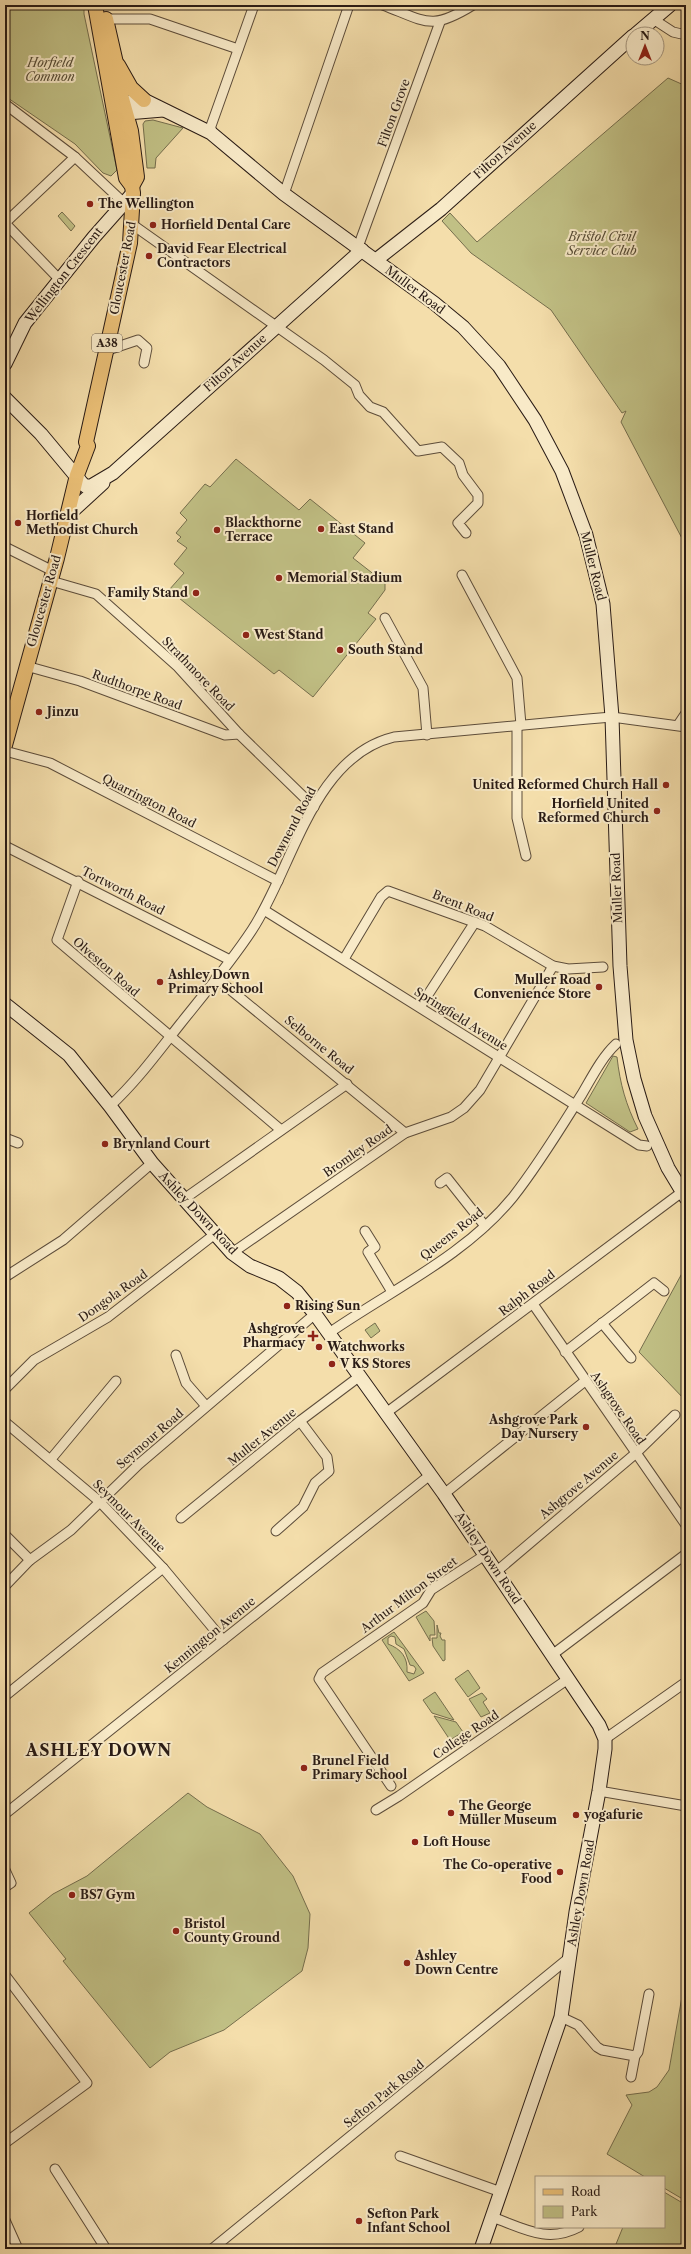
<svg xmlns="http://www.w3.org/2000/svg" width="691" height="2254" font-family="'Libre Caslon Text',serif">
  <rect width="100%" height="100%" fill="#f4deab"/>
  <filter id="stains"><feTurbulence type="fractalNoise" baseFrequency=".005" numOctaves="4"/><feColorMatrix values="0 0 0 0 .2 0 0 0 0 .09 0 0 0 0 .02 0 0 0 .5 -.17"/></filter>
  <radialGradient id="worn" r=".72"><stop offset=".6" stop-color="#630" stop-opacity="0"/><stop offset="1" stop-color="#630" stop-opacity=".3"/></radialGradient>
  <g fill="#c1c085" stroke="#756e4d" fill-rule="evenodd">
    <path d="M5,5H84V14L117,170L111,176L103,173L75,144L5,96Z"/>
    <path d="M668,78L686,86V546L621,422L626,411L622,413L551,310L471,253L442,221L450,213L477,242Z"/>
    <path d="M153,120L183,128L156,158L155,168H147L143,124L145,121Z"/>
    <path d="M62,212L75,226L71,231L58,216Z"/>
    <path d="M236,459L299,510L310,499L365,543L353,558L385,583V590L368,613L376,619L313,697L279,670L274,674L169,590L184,573L174,564L187,548L177,541L181,537L176,533L187,520L180,513L205,484L210,487Z"/>
    <path d="M613,1056L617,1057C620,1084 626,1105 638,1129L630,1132L586,1103Z"/>
    <path d="M686,1266V1401L639,1352Z"/>
    <path d="M375,1323L380,1331L371,1338L365,1330Z"/>
    <path d="M426,1611L434,1621L435,1635H430V1641L416,1617Z"/>
    <path d="M437,1625L439,1633H441L440,1636L442,1640H445V1660L443,1661L433,1646L432,1638H437Z"/>
    <path d="M394,1632L424,1673L409,1681L382,1640ZM391,1636L395,1637L396,1644L404,1649L410,1665L414,1666L416,1669L414,1674L407,1672C408,1657 401,1649 388,1644V1638Z"/>
    <path d="M468,1670L480,1688L468,1697L455,1679Z"/>
    <path d="M435,1692L454,1720L432,1713L423,1700Z"/>
    <path d="M482,1693L487,1699L483,1702L490,1713L481,1717L469,1699Z"/>
    <path d="M434,1716L456,1722L463,1732L450,1740Z"/>
    <path d="M188,1793L207,1807L260,1834L293,1876L310,1914L308,1948L302,1971L224,2030L170,2052L150,2068L63,1961L66,1959L29,1913L53,1894L87,1876Z"/>
    <path d="M686,1974V2201L664,2188V2177H645L607,2154L632,2105L626,2095L649,2092L657,2087L669,2070Z"/>
    <path d="M664,2192L686,2205V2249H614L623,2227H664Z"/>
  </g>
  <g fill="none" stroke-linecap="round" stroke-linejoin="round">
    <g stroke="#5c4c3a" stroke-width="11">
      <g id="street">
        <path d="M383,5C427,22 431,31 473,5"/>
        <path d="M106,19H150L238,49"/>
        <path d="M653,19L673,32L686,35"/>
        <path d="M5,104L75,157L123,202"/>
        <path d="M211,133V126L254,5"/>
        <path d="M284,194L349,5"/>
        <path d="M5,223L75,157"/>
        <path d="M5,223L59,279"/>
        <path d="M133,225L324,360L355,385L359,395L370,407L383,412L418,451L442,447L459,463L463,475L478,495V503L458,523L466,533"/>
        <path d="M358,247L440,22"/>
        <path d="M105,351L138,340L147,348L144,363"/>
        <path d="M5,547L53,571"/>
        <path d="M462,575L517,678L521,725"/>
        <path d="M51,581L96,594L178,667L239,734L314,807"/>
        <path d="M385,618L423,688L427,735"/>
        <path d="M26,666L80,681L225,735L239,734"/>
        <path d="M678,725L686,713"/>
        <path d="M517,726V818L526,856"/>
        <path d="M5,751L50,763L278,881"/>
        <path d="M5,846L230,960"/>
        <path d="M78,881L57,940L281,1130"/>
        <path d="M264,910L639,1145L647,1146"/>
        <path d="M344,959L381,897L388,891L485,926L553,966L568,969L603,967"/>
        <path d="M216,978L405,1133"/>
        <path d="M420,1007L475,922"/>
        <path d="M110,1106C137,1081 158,1052 181,1023C205,993 231,962 252,930C293,868 312,757 394,737L588,719L612,717L686,727"/>
        <path d="M5,1138L18,1143"/>
        <path d="M440,1183L447,1178L485,1226"/>
        <path d="M184,1199L347,1084"/>
        <path d="M365,1231L375,1247L368,1252L392,1292"/>
        <path d="M232,1253L405,1133L451,1117L464,1108L480,1090L553,966"/>
        <path d="M5,1277L63,1240L152,1163"/>
        <path d="M533,1304L686,1525"/>
        <path d="M602,1323L631,1358"/>
        <path d="M329,1333C391,1290 465,1256 513,1197C539,1164 560,1129 582,1094C592,1077 602,1057 616,1044"/>
        <path d="M565,1352L654,1283L664,1291"/>
        <path d="M176,1355L186,1383L206,1406"/>
        <path d="M5,1389L34,1360L108,1317L215,1234"/>
        <path d="M386,1413L682,1192"/>
        <path d="M5,1422L99,1501L163,1568L223,1640"/>
        <path d="M51,1459L116,1381"/>
        <path d="M444,1494L585,1381"/>
        <path d="M181,1518L300,1421L360,1376"/>
        <path d="M276,1531L303,1507L315,1483L329,1471L327,1457L300,1421"/>
        <path d="M5,1535L30,1560"/>
        <path d="M497,1571L635,1454L675,1415"/>
        <path d="M5,1586L30,1560L71,1530L139,1464L315,1314"/>
        <path d="M552,1655L686,1554"/>
        <path d="M5,1696L163,1568"/>
        <path d="M605,1739L686,1682"/>
        <path d="M391,1786L319,1679L322,1673L423,1603L431,1590L485,1555"/>
        <path d="M599,1791L686,1806"/>
        <path d="M376,1810L399,1796L568,1679"/>
        <path d="M5,1814L430,1475"/>
        <path d="M5,1870L11,1883L5,1887"/>
        <path d="M5,1975L87,2083L5,2143"/>
        <path d="M561,2017L578,2025L597,2047L602,2050L635,2056"/>
        <path d="M631,2077L635,2056L638,2052L649,1994"/>
        <path d="M400,2156L501,2192"/>
        <path d="M55,2169L106,2249"/>
        <path d="M492,2217C523,2228 547,2244 579,2227"/>
        <path d="M5,2220L18,2249"/>
        <path d="M212,2249L570,1957"/>
      </g>
    </g>
    <g stroke="#291b15" stroke-width="15">
      <g id="secondary">
        <path d="M636,34L670,5"/>
        <path d="M113,104L144,100L211,133L284,194L434,303L463,327L499,366L535,420L562,471L586,535L603,604L612,717L620,966L626,1040L634,1079L645,1116L668,1168L686,1198"/>
        <path d="M115,114L163,110"/>
        <path d="M376,260L441,209L633,36"/>
        <path d="M5,364L25,323L94,237L133,193"/>
        <path d="M5,398L41,434L81,482L85,486H91L113,473L362,250"/>
        <path d="M67,516L103,483"/>
        <path d="M5,1004L69,1055L110,1106L152,1163L232,1253L250,1266L279,1278L297,1292L315,1314L444,1494L599,1725L605,1739V1749L599,1791L576,1912L561,2017L481,2249"/>
      </g>
    </g>
    <g stroke="#291b15" stroke-width="16">
      <g id="primary">
        <path d="M106,19L116,63L115,74L131,131L137,177L132,186"/>
        <path d="M118,65L131,88L144,100"/>
        <path d="M5,745L57,558L77,475L88,446L86,442L130,243L133,193L132,186L126,178L95,5"/>
      </g>
    </g>
    <use href="#street" stroke="#f8eac8" stroke-width="9"/>
    <use href="#secondary" stroke="#f8eac8" stroke-width="13"/>
    <use href="#primary" stroke="#eabf76" stroke-width="14"/>
  </g>
  <g fill="#8f2418" stroke="#f8eac8" stroke-width="1.5">
    <circle cx="90" cy="204" r="4"/>
    <circle cx="153" cy="225" r="4"/>
    <circle cx="149" cy="256" r="4"/>
    <circle cx="18" cy="523" r="4"/>
    <circle cx="321" cy="529" r="4"/>
    <circle cx="217" cy="530" r="4"/>
    <circle cx="279" cy="578" r="4"/>
    <circle cx="196" cy="593" r="4"/>
    <circle cx="246" cy="635" r="4"/>
    <circle cx="340" cy="650" r="4"/>
    <circle cx="39" cy="712" r="4"/>
    <circle cx="666" cy="785" r="4"/>
    <circle cx="657" cy="811" r="4"/>
    <circle cx="160" cy="982" r="4"/>
    <circle cx="599" cy="987" r="4"/>
    <circle cx="105" cy="1144" r="4"/>
    <circle cx="287" cy="1306" r="4"/>
    <path d="M311 1330h4v4h4v4h-4v4h-4v-4h-4v-4h4z"/>
    <circle cx="319" cy="1347" r="4"/>
    <circle cx="332" cy="1364" r="4"/>
    <circle cx="586" cy="1427" r="4"/>
    <circle cx="304" cy="1768" r="4"/>
    <circle cx="451" cy="1813" r="4"/>
    <circle cx="576" cy="1815" r="4"/>
    <circle cx="415" cy="1842" r="4"/>
    <circle cx="560" cy="1872" r="4"/>
    <circle cx="72" cy="1895" r="4"/>
    <circle cx="176" cy="1931" r="4"/>
    <circle cx="407" cy="1963" r="4"/>
    <circle cx="359" cy="2221" r="4"/>
  </g>
  <g text-anchor="middle" stroke-width="4" stroke-linejoin="round" paint-order="stroke">
    <rect fill="#f8eac8" stroke="#67594b" stroke-width="1" x="92" y="334" width="30" height="18" rx="3"/>
    <g font-size="11" font-weight="bold" fill="#291b15">
      <text x="107" y="347">A38</text>
    </g>
    <g font-size="12" font-style="italic" fill="#574d37" stroke="#f8eac8">
      <text x="50" y="67">Horfield<tspan x="50" dy="14">Common</tspan></text>
      <text x="602" y="241">Bristol Civil<tspan x="602" dy="14">Service Club</tspan></text>
    </g>
    <g font-size="12" fill="#291b15" stroke="#f8eac8">
      <text transform="translate(394 113) rotate(-70)" y="4">Filton Grove</text>
      <text transform="translate(505 150) rotate(-42)" y="4">Filton Avenue</text>
      <text transform="translate(123 268) rotate(-79)" y="4">Gloucester Road</text>
      <text transform="translate(64 275) rotate(-52)" y="4">Wellington Crescent</text>
      <text transform="translate(415 290) rotate(37)" y="4">Muller Road</text>
      <text transform="translate(235 363) rotate(-42)" y="4">Filton Avenue</text>
      <text transform="translate(593 566) rotate(76)" y="4">Muller Road</text>
      <text transform="translate(44 601) rotate(-74)" y="4">Gloucester Road</text>
      <text transform="translate(198 674) rotate(46)" y="4">Strathmore Road</text>
      <text transform="translate(137 690) rotate(20)" y="4">Rudthorpe Road</text>
      <text transform="translate(149 801) rotate(27)" y="4">Quarrington Road</text>
      <text transform="translate(292 827) rotate(-62)" y="4">Downend Road</text>
      <text transform="translate(617 888) rotate(-92)" y="4">Muller Road</text>
      <text transform="translate(123 891) rotate(27)" y="4">Tortworth Road</text>
      <text transform="translate(463 906) rotate(22)" y="4">Brent Road</text>
      <text transform="translate(106 967) rotate(41)" y="4">Olveston Road</text>
      <text transform="translate(461 1019) rotate(32)" y="4">Springfield Avenue</text>
      <text transform="translate(319 1045) rotate(39)" y="4">Selborne Road</text>
      <text transform="translate(358 1151) rotate(-35)" y="4">Bromley Road</text>
      <text transform="translate(198 1213) rotate(47)" y="4">Ashley Down Road</text>
      <text transform="translate(452 1234) rotate(-38)" y="4">Queens Road</text>
      <text transform="translate(527 1293) rotate(-37)" y="4">Ralph Road</text>
      <text transform="translate(113 1296) rotate(-35)" y="4">Dongola Road</text>
      <text transform="translate(618 1408) rotate(55)" y="4">Ashgrove Road</text>
      <text transform="translate(262 1437) rotate(-39)" y="4">Muller Avenue</text>
      <text transform="translate(150 1439) rotate(-41)" y="4">Seymour Road</text>
      <text transform="translate(579 1485) rotate(-40)" y="4">Ashgrove Avenue</text>
      <text transform="translate(129 1516) rotate(45)" y="4">Seymour Avenue</text>
      <text transform="translate(488 1558) rotate(56)" y="4">Ashley Down Road</text>
      <text transform="translate(409 1595) rotate(-37)" y="4">Arthur Milton Street</text>
      <text transform="translate(210 1635) rotate(-39)" y="4">Kennington Avenue</text>
      <text transform="translate(466 1735) rotate(-34)" y="4">College Road</text>
      <text transform="translate(581 1893) rotate(-80)" y="4">Ashley Down Road</text>
      <text transform="translate(384 2094) rotate(-39)" y="4">Sefton Park Road</text>
    </g>
    <g font-size="12" font-weight="bold" fill="#291b15" stroke="#f8eac8" text-anchor="start">
      <text x="98" y="208">The Wellington</text>
      <text x="161" y="229">Horfield Dental Care</text>
      <text x="157" y="253">David Fear Electrical<tspan x="157" dy="14">Contractors</tspan></text>
      <text x="26" y="520">Horfield<tspan x="26" dy="14">Methodist Church</tspan></text>
      <text x="225" y="527">Blackthorne<tspan x="225" dy="14">Terrace</tspan></text>
      <text x="329" y="533">East Stand</text>
      <text x="287" y="582">Memorial Stadium</text>
      <text x="188" y="597" text-anchor="end">Family Stand</text>
      <text x="254" y="639">West Stand</text>
      <text x="348" y="654">South Stand</text>
      <text x="47" y="716">Jinzu</text>
      <text x="658" y="789" text-anchor="end">United Reformed Church Hall</text>
      <text x="649" y="808" text-anchor="end">Horfield United<tspan x="649" dy="14">Reformed Church</tspan></text>
      <text x="168" y="979">Ashley Down<tspan x="168" dy="14">Primary School</tspan></text>
      <text x="591" y="984" text-anchor="end">Muller Road<tspan x="591" dy="14">Convenience Store</tspan></text>
      <text x="113" y="1148">Brynland Court</text>
      <text x="295" y="1310">Rising Sun</text>
      <text x="305" y="1333" text-anchor="end">Ashgrove<tspan x="305" dy="14">Pharmacy</tspan></text>
      <text x="327" y="1351">Watchworks</text>
      <text x="340" y="1368">V KS Stores</text>
      <text x="578" y="1424" text-anchor="end">Ashgrove Park<tspan x="578" dy="14">Day Nursery</tspan></text>
      <text x="312" y="1765">Brunel Field<tspan x="312" dy="14">Primary School</tspan></text>
      <text x="459" y="1810">The George<tspan x="459" dy="14">Müller Museum</tspan></text>
      <text x="584" y="1819">yogafurie</text>
      <text x="423" y="1846">Loft House</text>
      <text x="552" y="1869" text-anchor="end">The Co-operative<tspan x="552" dy="14">Food</tspan></text>
      <text x="80" y="1899">BS7 Gym</text>
      <text x="184" y="1928">Bristol<tspan x="184" dy="14">County Ground</tspan></text>
      <text x="415" y="1960">Ashley<tspan x="415" dy="14">Down Centre</tspan></text>
      <text x="367" y="2218">Sefton Park<tspan x="367" dy="14">Infant School</tspan></text>
    </g>
    <g font-size="16" font-weight="bold" letter-spacing="1" fill="#291b15" stroke="#f8eac8">
      <text x="99" y="1756">ASHLEY DOWN</text>
    </g>
  </g>
  <rect width="691" height="2254" fill="none" stroke="#f4deab" stroke-width="20"/>
  <rect x="6" y="6" width="679" height="2242" fill="none" stroke="#291b15" stroke-width="2"/>
  <rect x="10" y="10" width="671" height="2234" fill="none" stroke="#291b15"/>
  <rect x="535" y="2176" width="130" height="52" fill="#f8eac8" stroke="#a59780"/>
  <rect x="543" y="2189" width="20" height="6" fill="#eabf76" stroke="#a59780"/>
  <text x="571" y="2196" font-size="12" fill="#291b15">Road</text>
  <rect x="543" y="2206" width="20" height="12" fill="#c1c085" stroke="#a59780"/>
  <text x="571" y="2216" font-size="12" fill="#291b15">Park</text>
  <g transform="translate(645 46)"><circle r="19" fill="#f8eac8" stroke="#a59780"/>
  <path d="M0-3L7 15L0 10L-7 15Z" fill="#8f2418"/>
  <text y="-6" font-size="11" font-weight="bold" text-anchor="middle" fill="#291b15">N</text>
  </g>
  <rect width="100%" height="100%" filter="url(#stains)"/>
  <rect width="100%" height="100%" fill="url(#worn)"/>
</svg>
